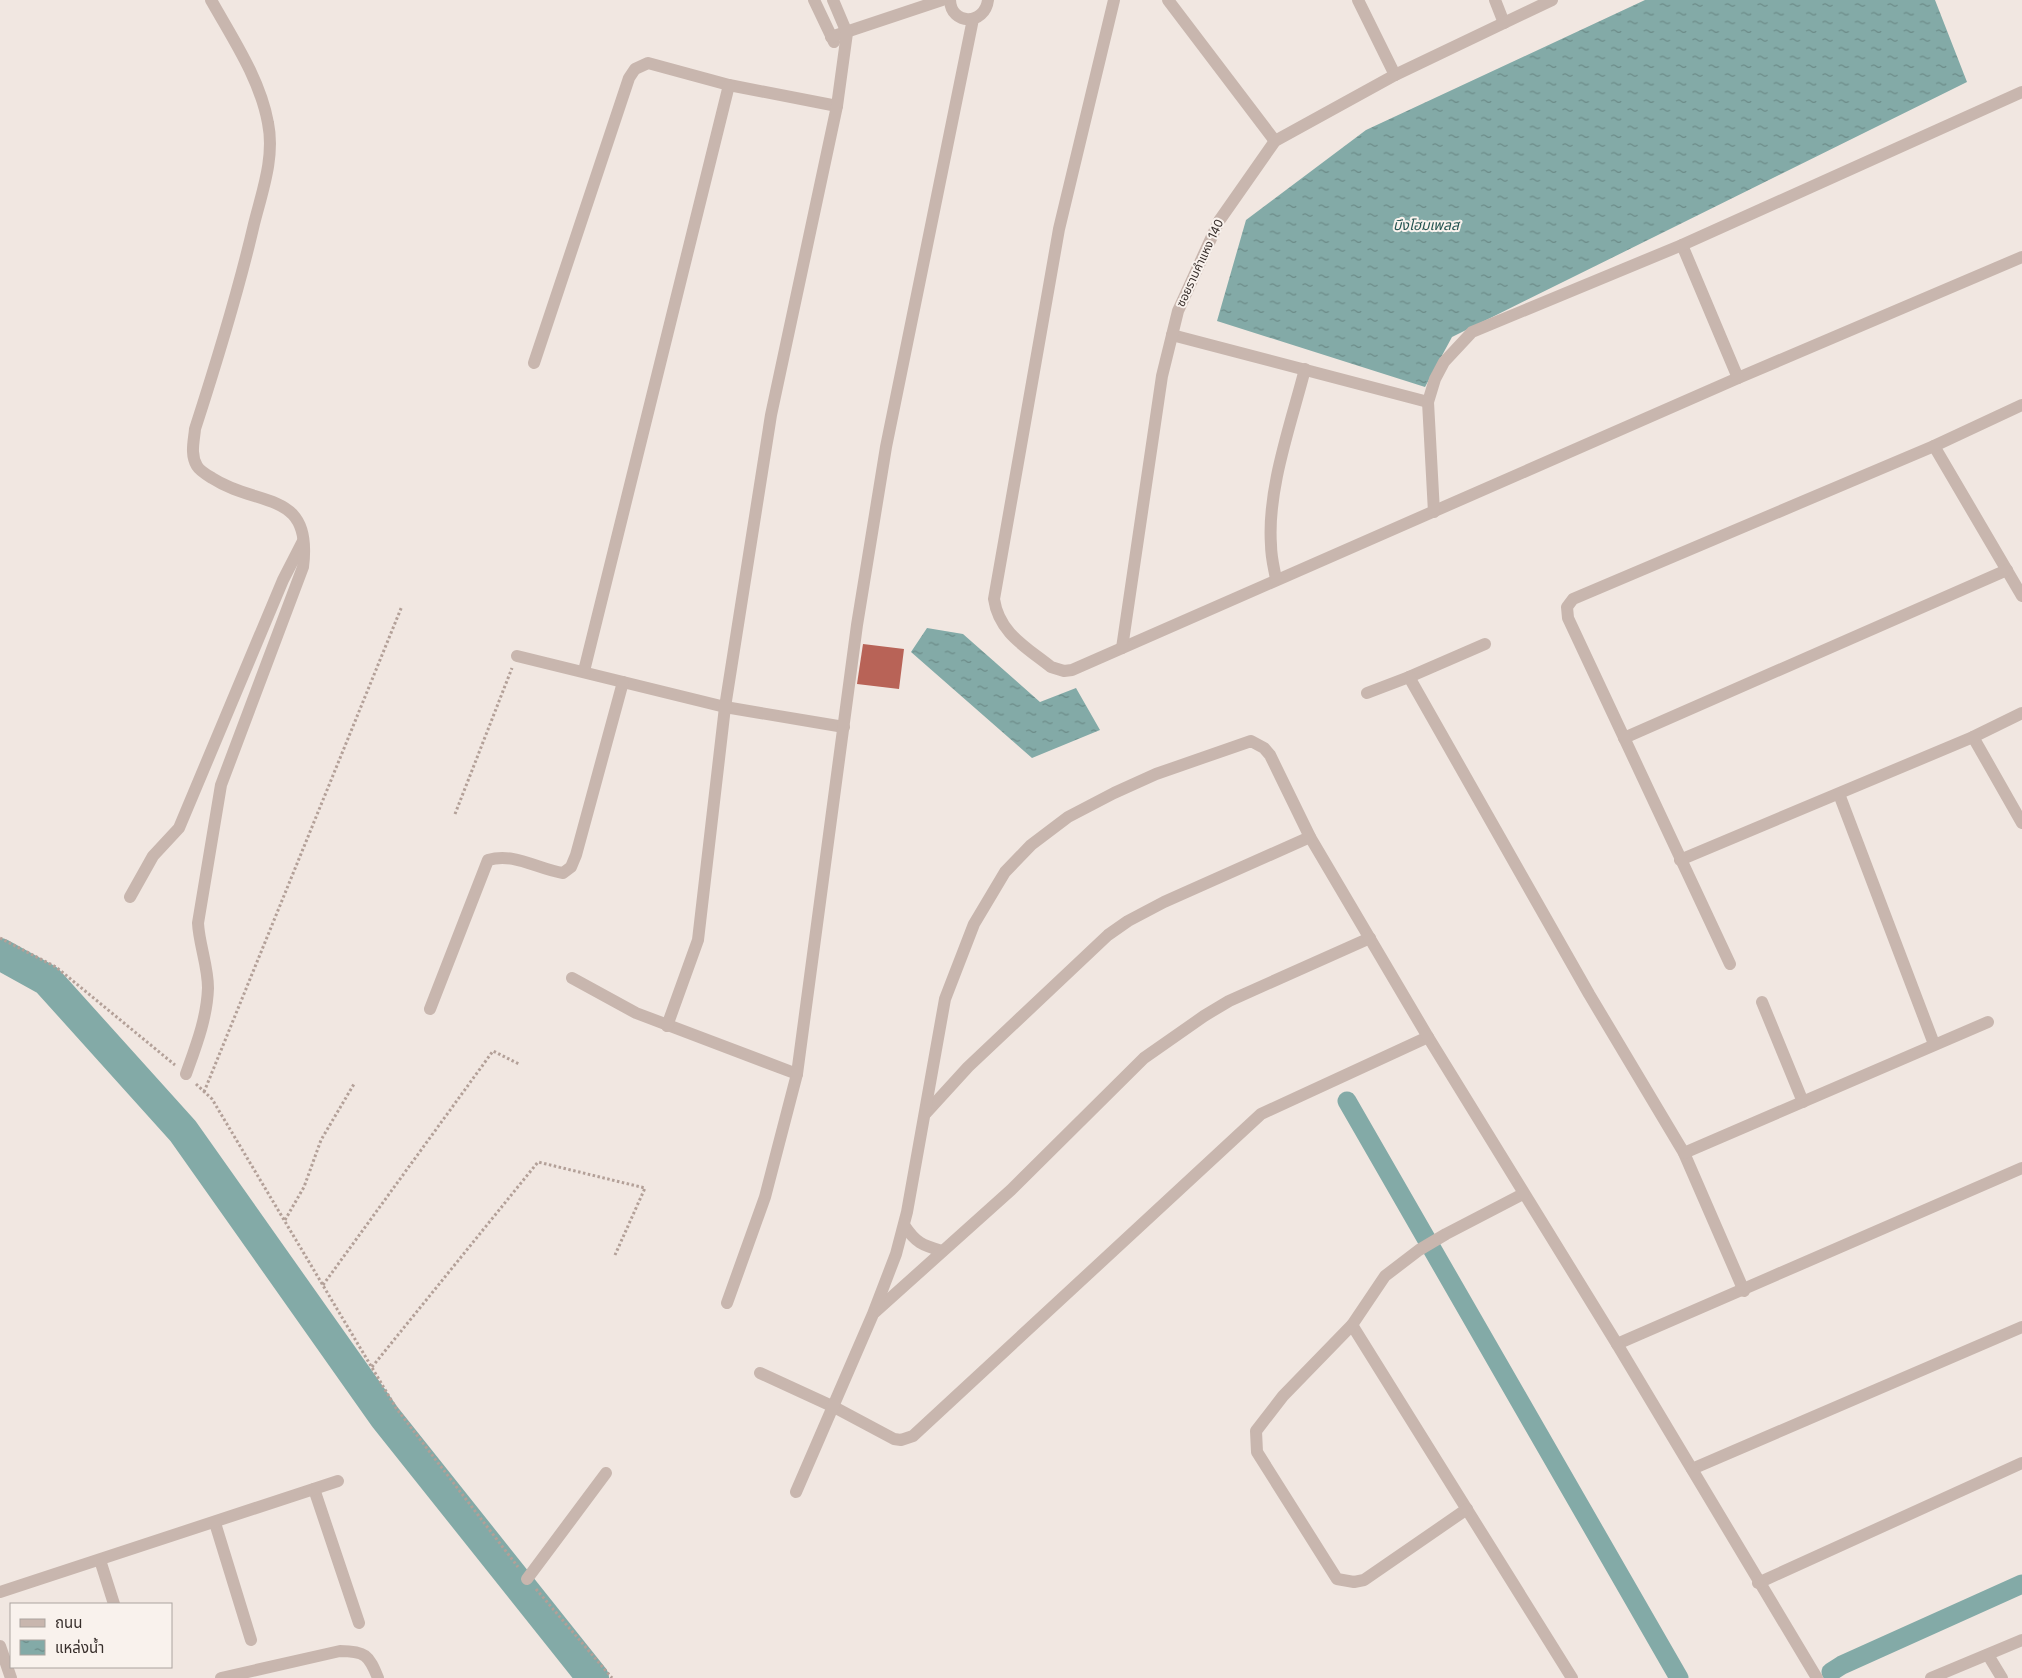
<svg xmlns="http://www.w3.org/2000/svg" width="2022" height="1678" font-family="Inter,'Noto Sans Thai',sans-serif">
  <defs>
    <pattern id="water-ripples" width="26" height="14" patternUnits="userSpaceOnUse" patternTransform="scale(1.25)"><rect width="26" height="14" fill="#83aaa7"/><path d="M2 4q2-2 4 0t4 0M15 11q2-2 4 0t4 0" fill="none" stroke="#6c8b88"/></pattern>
  </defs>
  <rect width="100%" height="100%" fill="#f1e7e1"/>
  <g fill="url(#water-ripples)">
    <path d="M1645,0H1935L1967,82L1452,337L1425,387L1217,321L1246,220L1366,130Z"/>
    <path d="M927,628L963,634L1040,702L1076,688L1100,730L1032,758L911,652Z"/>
  </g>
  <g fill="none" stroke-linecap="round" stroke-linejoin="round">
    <g stroke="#83aaa7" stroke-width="19">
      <path d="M1347,1101L1679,1678"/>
      <path d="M1831,1672L1842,1665L2022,1584"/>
    </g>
    <path stroke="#83aaa7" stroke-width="32" d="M0,954L47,980L183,1131L385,1417L593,1678"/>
  </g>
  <path fill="#b86357" d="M863,644L904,649L899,689L857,684Z"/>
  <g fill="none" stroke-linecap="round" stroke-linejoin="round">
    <g stroke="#b3a098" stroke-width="3" stroke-dasharray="2.5 2.5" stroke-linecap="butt">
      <path d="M455,814L512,668"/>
      <path d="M0,938L56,967L175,1065"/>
      <path d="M196,1084L212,1099L396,1408L518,1567"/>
      <path d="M204,1092L402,606"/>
      <path d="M285,1220L304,1187L321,1140L354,1084"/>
      <path d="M323,1285L493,1051L519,1064"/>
      <path d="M372,1367L538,1162L645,1188L615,1255"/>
      <path d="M536,1589L612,1678"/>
    </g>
    <g stroke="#c8b6ae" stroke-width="12">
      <path d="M814,0L834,42"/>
      <path d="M950,0C951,26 985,25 988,0"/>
      <path d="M1114,0L1059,229L994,599C999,633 1026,647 1051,667L1064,671L1072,670L1738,378L2022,257"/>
      <path d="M1168,0L1275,141"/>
      <path d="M1358,0L1395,75"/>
      <path d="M1495,0L1504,23"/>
      <path d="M831,37L942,0"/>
      <path d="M1682,245L1738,378"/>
      <path d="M1172,335L1428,402"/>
      <path d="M534,363L629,78L635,69L648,63L729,85L837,106"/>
      <path d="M1934,446L2022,596"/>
      <path d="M1434,512L1428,402L1435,379L1444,362L1472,332L1682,245L2022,92"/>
      <path d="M1276,579C1274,568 1271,557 1271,545C1267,489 1291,424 1305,369"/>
      <path d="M1122,648L1162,376L1178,311L1219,221L1275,141L1395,75L1552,0"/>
      <path d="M517,656L725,707L844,727"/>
      <path d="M584,671L729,85"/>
      <path d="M1409,677L1485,644"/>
      <path d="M1367,693L1409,677L1589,994L1684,1153L1744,1291"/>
      <path d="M1973,737L2022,823"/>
      <path d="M1624,738L2007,570"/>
      <path d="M1839,794L1934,1044"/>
      <path d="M1680,860L1973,737L2022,713"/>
      <path d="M130,897L153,856L179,828L283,580L303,541"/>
      <path d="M1730,964L1568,618L1567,607L1573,599L1934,446L2022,405"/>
      <path d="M572,978L636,1013L797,1074"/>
      <path d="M1762,1002L1803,1102"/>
      <path d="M430,1009L488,860C514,852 537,869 563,873L571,867L576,855L623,682"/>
      <path d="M667,1026L698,940L725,707L771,415L837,106L847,33L833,0"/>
      <path d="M186,1074C196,1046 207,1018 208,988C208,966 199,944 198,923L221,785L303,567C313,489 258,508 212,478C207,475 200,471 197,466C190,454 194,441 195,429C217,361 238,293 254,224C262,192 275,157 268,123C260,79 233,39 211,0"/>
      <path d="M926,1113L968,1067L1108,935L1128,921L1164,902L1310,837"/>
      <path d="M1684,1153L1988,1022"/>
      <path d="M904,1225C916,1243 922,1245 942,1251"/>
      <path d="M727,1303L765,1197L797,1074L857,625L886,447L973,19"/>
      <path d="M875,1312L1011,1190L1144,1058L1204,1016L1229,1001L1370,938"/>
      <path d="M1352,1325L1572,1678"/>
      <path d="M1617,1344L2022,1168"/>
      <path d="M760,1373L834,1407L894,1439L901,1440L913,1436L1261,1114L1428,1037"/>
      <path d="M1692,1469L2022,1327"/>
      <path d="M314,1489L359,1623"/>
      <path d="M796,1492L873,1314L896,1254L907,1212L945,999L974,924L1005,872L1031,845L1068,817L1114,793L1156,774L1251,741L1264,748L1270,755L1310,837L1428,1037L1617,1344L1817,1678"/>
      <path d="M1467,1509L1364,1580L1354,1582L1337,1579L1257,1452L1256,1431L1283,1396L1352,1325L1385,1276L1419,1250L1446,1234L1523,1194"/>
      <path d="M215,1523L251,1640"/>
      <path d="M100,1560L114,1604"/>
      <path d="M527,1579L606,1473"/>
      <path d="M1758,1583L2022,1463"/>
      <path d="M0,1592L338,1481"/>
      <path d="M0,1646L11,1678"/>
      <path d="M1988,1655L2002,1678"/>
      <path d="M221,1678L340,1651C365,1651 369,1655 378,1678"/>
      <path d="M1931,1678L2022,1640"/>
    </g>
  </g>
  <g text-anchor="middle" stroke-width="4" stroke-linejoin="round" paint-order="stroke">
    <g font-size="12" fill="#372e2b" stroke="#f9f2ed">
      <text transform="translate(1200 263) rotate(-65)" y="4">ซอยรามคำแหง 140</text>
    </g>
    <g font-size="14" font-style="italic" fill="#255451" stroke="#f9f2ed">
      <text x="1426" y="230">บึงโฮมเพลส</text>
    </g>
  </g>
  <rect x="10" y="1603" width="162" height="65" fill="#f9f2ed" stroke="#aba49f"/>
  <rect x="20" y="1619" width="25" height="8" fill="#c8b6ae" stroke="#aba49f"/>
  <text x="55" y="1628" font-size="15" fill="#372e2b">ถนน</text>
  <rect x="20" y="1640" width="25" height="15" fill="url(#water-ripples)" stroke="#aba49f"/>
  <text x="55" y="1653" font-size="15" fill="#372e2b">แหล่งน้ำ</text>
</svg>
